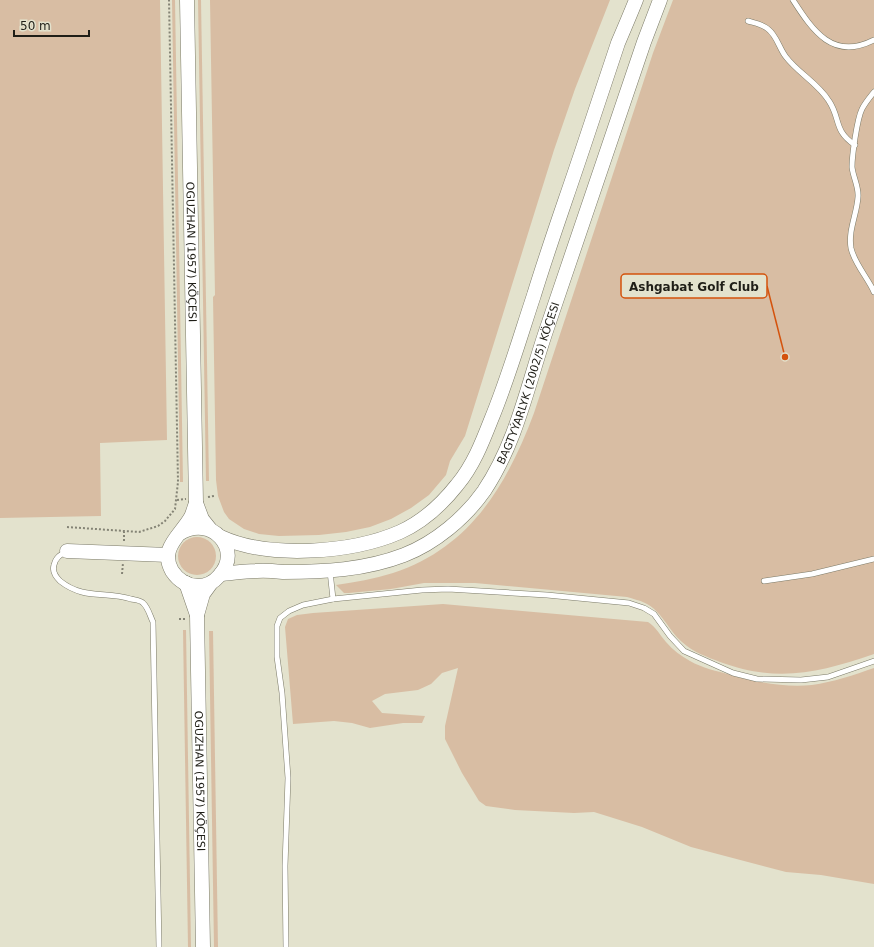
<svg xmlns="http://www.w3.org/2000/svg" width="874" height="947" font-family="'DejaVu Sans',sans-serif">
  <rect width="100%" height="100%" fill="#e3e2cd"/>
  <g fill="#d8bda3">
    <path d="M0,0H160L167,440L100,443L101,516L0,518Z"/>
    <path d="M172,0H175L183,482H180Z"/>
    <path d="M198,0H201L209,481H206Z"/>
    <path d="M210,0H610L575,89L554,150L465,436L450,461L446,475L429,495L411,508L391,519L370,527L346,532L319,535L279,536L259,534L244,529L229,519L224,512L218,496L216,480L213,297L215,295Z"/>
    <path d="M673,0H874V654C818,673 778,683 720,662C707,657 693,652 682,642C669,631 661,610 645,603C639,600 633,599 627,597L475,583H424L391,589L349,593H344L336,585C355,582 374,579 393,573C470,548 507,485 534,413L653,53Z"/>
    <circle cx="197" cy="556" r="19"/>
    <path d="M443,604L648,622C656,627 660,635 666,642C673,650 681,656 690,661C702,668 717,671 731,675C755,682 786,688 812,685C833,682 854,675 874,668V884L821,875L786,872L691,847L642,827L594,812L574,813L515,810L486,806L479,801L462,773L445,739V726L458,668L442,673L431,684L418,690L385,694L372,701L382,713L425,716L422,723H403L370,728L352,723L334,721L293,724L285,627L288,619L297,615L313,613Z"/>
    <path d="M183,630H186L191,947H188Z"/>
    <path d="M209,631H213L218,947H214Z"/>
  </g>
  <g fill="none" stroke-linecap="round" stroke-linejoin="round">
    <g stroke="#7b7a68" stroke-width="6">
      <g id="lane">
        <path d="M793,0C813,31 833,61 874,40"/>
        <path d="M748,21C755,23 762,24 768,29C777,36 779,48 786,57C798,73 818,83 829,101C841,119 833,130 855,145"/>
        <path d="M874,92C870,97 865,103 862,109C857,119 852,156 852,167C853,177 859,187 858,197C857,214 848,230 851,248C854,263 868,278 874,292"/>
        <path d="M66,552C60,555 56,557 54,565C52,571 56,577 60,581C84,600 105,591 131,599C135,600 140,600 143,603C148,607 150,616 153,622L159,947"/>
        <path d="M764,581L812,574L874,559"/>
        <path d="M333,599L422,590L448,589L547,595L629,603L644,608L654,614L670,636L684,651L733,673L757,679L801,680L828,677L874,661"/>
        <path d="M286,947L285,866L288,778L282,693L277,657V626L280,618L289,611L303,605L333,599L330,571"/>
      </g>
    </g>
    <g stroke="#7b7a68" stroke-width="15">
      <g id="secondary">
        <path id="s1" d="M187,0L196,503L202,519L210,529"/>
        <path d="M179,534C211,513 244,550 219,576C214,582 206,586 198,586C187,586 178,580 172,571C159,548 181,535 191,517C193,513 194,508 196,503"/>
        <path d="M221,537C269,559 352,553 400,532C422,522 442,504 457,485C473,466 482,443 491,420C508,379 520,337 534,295C549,246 566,199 582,151C594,115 606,79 618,43C624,29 630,15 636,0"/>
        <path d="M67,551L168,555"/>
        <path id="s2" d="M221,574C233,573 244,571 256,571C265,570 274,571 283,572C324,572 365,570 404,555C435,543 465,518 484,491C516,443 527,388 545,334C578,237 611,140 644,42L660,0"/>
        <path d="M186,583L197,615L203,594L211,583"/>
        <path id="s3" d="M197,615L203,947"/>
      </g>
    </g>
    <g stroke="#848375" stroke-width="2" stroke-dasharray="2 2" stroke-linecap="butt">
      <path d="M208,497L214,496"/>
      <path d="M177,500L186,499"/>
      <path d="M67,527L139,532L158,526L165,521L175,509L178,482L169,0"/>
      <path d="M124,541V532"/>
      <path d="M122,574L123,563"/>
      <path d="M179,619H185"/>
    </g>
    <use href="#lane" stroke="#fff" stroke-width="5"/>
    <use href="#secondary" stroke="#fff" stroke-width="14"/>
  </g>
  <g text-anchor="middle" stroke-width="3" stroke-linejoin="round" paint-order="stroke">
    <g font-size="11" fill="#1f1e17" stroke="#e3e2cd">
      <text dy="4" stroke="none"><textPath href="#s1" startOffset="252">OGUZHAN (1957) KÖÇESI</textPath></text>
      <text dy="4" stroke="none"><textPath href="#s2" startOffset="406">BAGTYÝARLYK (2002/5) KÖÇESI</textPath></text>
      <text dy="4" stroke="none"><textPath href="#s3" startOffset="166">OGUZHAN (1957) KÖÇESI</textPath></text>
    </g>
  </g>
  <path fill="none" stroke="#d4530d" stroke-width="1.5" d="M785 357L767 286"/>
  <circle fill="#d4530d" stroke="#e3e2cd" stroke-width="1.5" cx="785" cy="357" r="4"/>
  <rect fill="#e3e2cd" stroke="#d4530d" stroke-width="1.5" x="621" y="274" width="146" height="24" rx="4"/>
  <g font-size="12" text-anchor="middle" font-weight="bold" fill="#1f1e17">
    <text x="694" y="291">Ashgabat Golf Club</text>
  </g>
  <path d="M14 30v6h75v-6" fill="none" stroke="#1f1e17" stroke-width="2"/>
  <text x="20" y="30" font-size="12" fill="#1f1e17" stroke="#e3e2cd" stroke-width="3" paint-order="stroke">50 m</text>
</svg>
